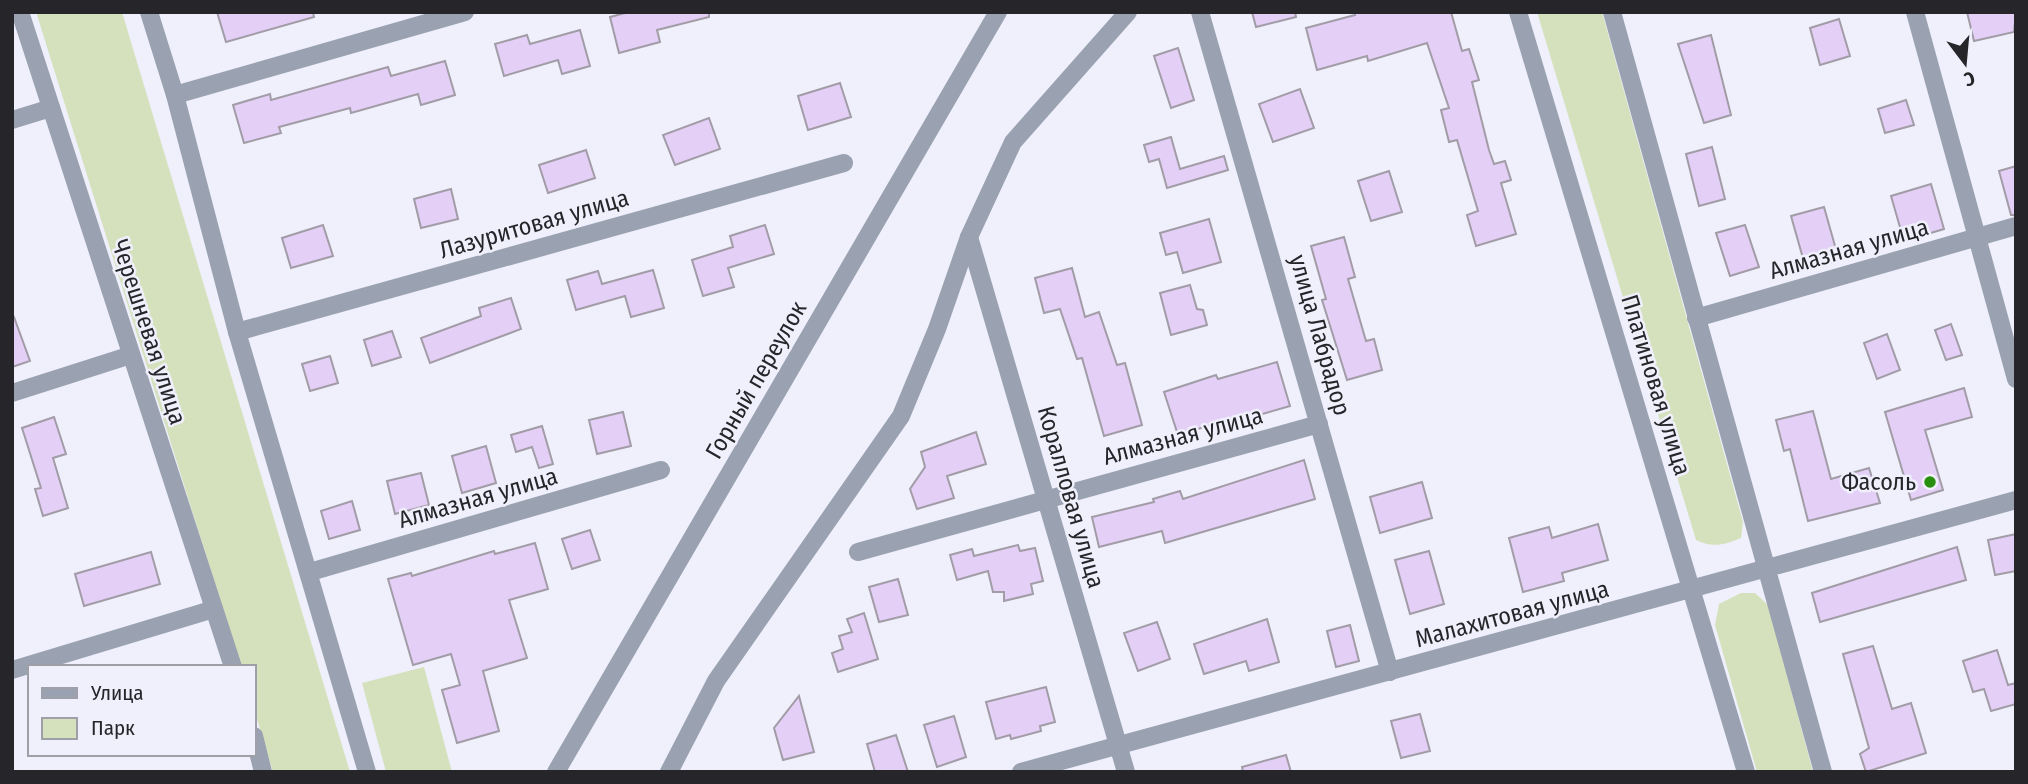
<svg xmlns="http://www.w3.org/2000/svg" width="2028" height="784" font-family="'Fira Sans Condensed',sans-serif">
  <rect width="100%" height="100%" fill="#eff0fc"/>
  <g fill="#d4e1bc">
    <path d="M36,12H122L350,772H273L254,709V667H241Z"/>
    <path d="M1537,12H1602L1743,522L1741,538C1724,545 1713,548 1696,540Z"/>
    <path d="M1741,593H1755L1768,605L1813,772H1757L1715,625L1719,604Z"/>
    <path d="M424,667L452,772H386L362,683Z"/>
  </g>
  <g fill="#e4cff6" stroke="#a29ca7" stroke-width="2">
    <path d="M217,12H313L314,17L226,42Z"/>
    <path d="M629,12H709V17L657,30L660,42L619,53L610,17Z"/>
    <path d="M1252,12H1295L1296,17L1256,27Z"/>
    <path d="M1354,12H1451L1462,51L1469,49L1479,80L1472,82L1489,150L1494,164L1505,161L1511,180L1501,183L1516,234L1476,246L1467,215L1478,211L1457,140L1449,142L1441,110L1449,108L1427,43L1368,61L1367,56L1317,70L1306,28L1355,15Z"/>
    <path d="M1967,12H2016L2014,32L1974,41Z"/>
    <path d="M1839,19L1850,56L1820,65L1810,28Z"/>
    <path d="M580,30L590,66L562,74L558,60L504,76L495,44L527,35L530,44Z"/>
    <path d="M1711,35L1731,115L1704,123L1678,44Z"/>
    <path d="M1178,48L1194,100L1171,108L1154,56Z"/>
    <path d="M445,61L455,95L421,105L418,94L351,113L350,108L279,127L281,133L244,143L233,105L270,94L271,100L388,67L391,76Z"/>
    <path d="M840,83L851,117L808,130L798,96Z"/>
    <path d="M1300,89L1314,128L1273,142L1259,104Z"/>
    <path d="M1906,100L1914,125L1885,133L1878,109Z"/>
    <path d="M709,118L720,149L675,165L663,135Z"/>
    <path d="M1171,137L1180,169L1224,156L1228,170L1167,188L1159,159L1149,162L1144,145Z"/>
    <path d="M1712,147L1725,199L1699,206L1686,154Z"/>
    <path d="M586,150L595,178L548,193L539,165Z"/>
    <path d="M2016,166V215H2011L1999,171Z"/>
    <path d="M1389,171L1402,212L1371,221L1358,181Z"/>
    <path d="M1931,184L1944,229L1904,241L1891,196Z"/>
    <path d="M451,189L458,219L421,228L414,199Z"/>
    <path d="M1824,207L1839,260L1806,269L1791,216Z"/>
    <path d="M1209,219L1221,262L1183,273L1177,252L1166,255L1160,233Z"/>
    <path d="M323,225L333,256L291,268L282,238Z"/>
    <path d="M765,225L774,254L728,268L734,287L703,296L692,260L733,247L730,236Z"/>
    <path d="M1745,225L1759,267L1730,276L1716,233Z"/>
    <path d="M1344,237L1355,277L1348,279L1366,341L1374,339L1382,370L1347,380L1322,300L1326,299L1311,246Z"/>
    <path d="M1072,268L1085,317L1099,312L1117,365L1125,363L1142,425L1104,436L1082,358L1077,359L1060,309L1044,313L1035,278Z"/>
    <path d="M653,270L664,308L631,317L625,296L576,310L567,280L598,271L602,284Z"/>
    <path d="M1190,285L1197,309L1203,310L1207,325L1171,335L1160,293Z"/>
    <path d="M511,298L521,329L430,363L421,338L481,316L479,308Z"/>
    <path d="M14,317L30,361L12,367V318Z"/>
    <path d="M1951,324L1962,355L1946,360L1935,330Z"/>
    <path d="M392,331L401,357L372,366L364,340Z"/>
    <path d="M1887,334L1900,370L1877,379L1864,343Z"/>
    <path d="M330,356L338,383L310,391L302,364Z"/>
    <path d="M1277,362L1290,406L1245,419L1244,415L1178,435L1164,392L1216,375L1218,379Z"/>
    <path d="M1964,388L1972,417L1925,430L1943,490L1911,500L1885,412Z"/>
    <path d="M1813,411L1831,479L1869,468L1880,503L1808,521L1790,449L1784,451L1776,420Z"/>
    <path d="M623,412L631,446L597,454L589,420Z"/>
    <path d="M54,417L66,454L53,458L68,508L43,516L35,489L41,488L22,428Z"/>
    <path d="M542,426L553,464L539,468L532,447L516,452L511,435Z"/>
    <path d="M976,432L986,464L947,476L954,498L917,509L910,489L925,467L921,452Z"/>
    <path d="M486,446L496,483L462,493L452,456Z"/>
    <path d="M1304,460L1315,499L1165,543L1162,531L1099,547L1092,517L1154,502L1153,499L1180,491L1183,499Z"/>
    <path d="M421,473L429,505L395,514L387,481Z"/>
    <path d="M1422,482L1432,518L1380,533L1370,497Z"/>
    <path d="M352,501L360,530L329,539L321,511Z"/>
    <path d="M1598,524L1608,560L1562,573L1564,581L1523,592L1509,538L1549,527L1552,538Z"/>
    <path d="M590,530L600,560L572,569L562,539Z"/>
    <path d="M2016,534V571L1995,575L1988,540Z"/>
    <path d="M535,543L548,589L509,600L527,658L483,671L499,731L457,743L442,690L460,685L451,654L413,665L388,579L411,573L412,576L494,551L495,554Z"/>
    <path d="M1018,545L1020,551L1035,548L1043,581L1031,584L1033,594L1004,601V592H993L988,571L957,580L950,555L972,549L974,556Z"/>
    <path d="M1957,547L1966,580L1820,622L1812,593Z"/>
    <path d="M1429,551L1444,604L1410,614L1395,560Z"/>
    <path d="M151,552L160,584L84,606L75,574Z"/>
    <path d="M898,579L908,615L879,622L869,587Z"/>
    <path d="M864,613L878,659L838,672L832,653L843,649L839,636L852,632L847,619Z"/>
    <path d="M1267,619L1279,662L1249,671L1246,661L1204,674L1194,644Z"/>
    <path d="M1157,622L1170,659L1138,671L1124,633Z"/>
    <path d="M1350,625L1359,661L1336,667L1327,631Z"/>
    <path d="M1873,646L1892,709L1911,703L1926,753L1866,772L1860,754L1869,748L1843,654Z"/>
    <path d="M1997,650L2008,685L2016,683V704L1991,711L1984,689L1973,692L1963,661Z"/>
    <path d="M1046,687L1055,722L1040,726L1041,731L1011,739L1010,735L996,739L986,702Z"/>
    <path d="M799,696L814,752L783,760L774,728Z"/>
    <path d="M1420,714L1430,751L1401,758L1391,721Z"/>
    <path d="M954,716L966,757L937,767L924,725Z"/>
    <path d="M896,735L908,772H875L867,744Z"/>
    <path d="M1286,755L1291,772H1243L1242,767Z"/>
  </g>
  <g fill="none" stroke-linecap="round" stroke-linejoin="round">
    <g stroke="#9aa1b1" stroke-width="18">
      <path d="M20,12L233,667"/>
      <path d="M149,12L175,95L237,332L367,772"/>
      <path d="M1200,12L1390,672"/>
      <path d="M1518,12L1746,772"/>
      <path d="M1612,12L1823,772"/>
      <path d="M1915,12L2016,379"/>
      <path d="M175,95L465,12"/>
      <path d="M12,120L51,108"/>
      <path d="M969,237L1126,772"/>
      <path d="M1696,318L2016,226"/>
      <path d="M237,332L844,163"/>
      <path d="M12,393L131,355"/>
      <path d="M858,552L1319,424"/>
      <path d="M310,572L661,470"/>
      <path d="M12,670L214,609"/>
      <path d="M254,736L263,772"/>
      <path d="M556,772L998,12"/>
      <path d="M669,772L716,681L901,416L937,329L969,237L1013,142L1128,12"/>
      <path d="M1021,772L2016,500"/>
    </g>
  </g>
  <circle fill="#288f0f" stroke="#eff0fc" stroke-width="2.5" cx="1930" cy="482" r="7"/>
  <g text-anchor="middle" stroke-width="5" stroke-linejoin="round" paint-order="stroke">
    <g font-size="24" fill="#26262a" stroke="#eff0fc">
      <text transform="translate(534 224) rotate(-16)" y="8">Лазуритовая улица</text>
      <text transform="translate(1849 249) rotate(-16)" y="8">Алмазная улица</text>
      <text transform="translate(149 332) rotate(72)" y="8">Черешневая улица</text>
      <text transform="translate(1320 335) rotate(74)" y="8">улица Лабрадор</text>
      <text transform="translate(756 380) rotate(-60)" y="8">Горный переулок</text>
      <text transform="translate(1656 385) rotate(73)" y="8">Платиновая улица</text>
      <text transform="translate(1183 436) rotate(-15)" y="8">Алмазная улица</text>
      <text transform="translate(1071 497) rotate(74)" y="8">Коралловая улица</text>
      <text transform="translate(478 498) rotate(-16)" y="8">Алмазная улица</text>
      <text transform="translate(1512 614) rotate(-15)" y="8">Малахитовая улица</text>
    </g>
    <g font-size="24" fill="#26262a" stroke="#eff0fc" text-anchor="end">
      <text x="1916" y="490">Фасоль</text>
    </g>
  </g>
  <rect width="2028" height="784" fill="none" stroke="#26262a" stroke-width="28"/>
  <rect x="28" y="665" width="228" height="91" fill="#eff0fc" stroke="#9f9fa8" stroke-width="2"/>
  <rect x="42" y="688" width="35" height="10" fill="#9aa1b1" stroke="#9f9fa8" stroke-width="2"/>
  <text x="91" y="700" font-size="21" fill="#26262a">Улица</text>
  <rect x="42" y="718" width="35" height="21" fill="#d4e1bc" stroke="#9f9fa8" stroke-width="2"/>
  <text x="91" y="735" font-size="21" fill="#26262a">Парк</text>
  <g transform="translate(1965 63) rotate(164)" stroke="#eff0fc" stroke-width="5" paint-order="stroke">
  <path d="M0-5L12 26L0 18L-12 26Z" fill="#26262a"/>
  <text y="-10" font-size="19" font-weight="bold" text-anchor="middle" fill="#26262a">С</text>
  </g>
</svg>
